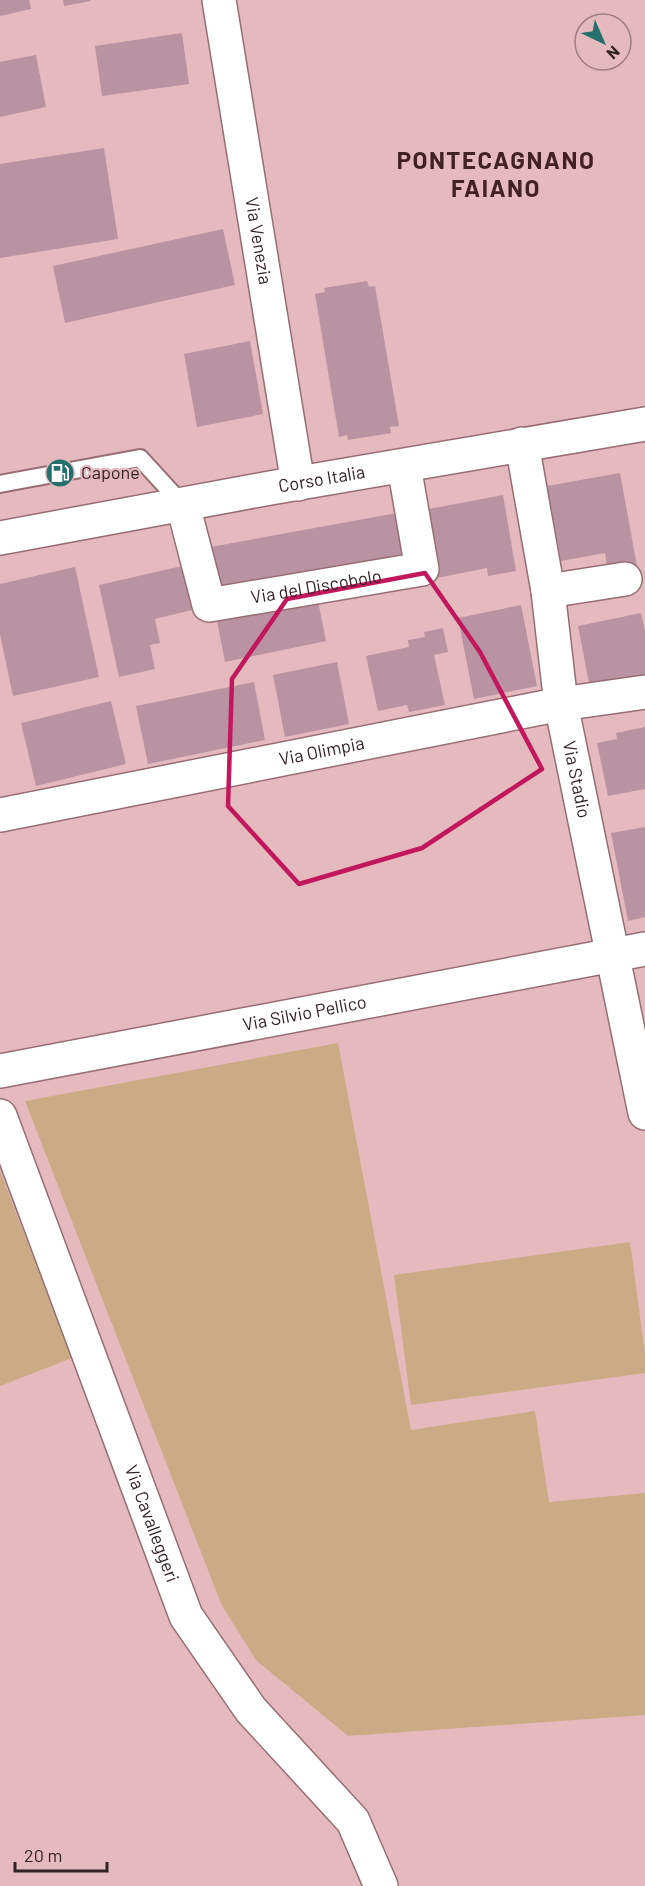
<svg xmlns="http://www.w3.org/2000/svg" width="645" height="1886" font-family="Barlow,sans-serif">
  <rect width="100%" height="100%" fill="#e5babe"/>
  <g fill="#caab85">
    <path d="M338,1043L411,1430L535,1411L549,1502L645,1493V1715L348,1736L257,1661L222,1606L25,1101Z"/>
    <path d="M0,1171L72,1358L0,1386Z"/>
    <path d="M630,1242L645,1354V1373L411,1405L394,1275Z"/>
  </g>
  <g fill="#b993a2">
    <path d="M0,0H29L31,9L0,16Z"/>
    <path d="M63,0H90L91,1L64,6Z"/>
    <path d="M182,33L189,84L102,96L95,46Z"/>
    <path d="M36,55L46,107L0,117V62Z"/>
    <path d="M104,148L118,239L0,258V164Z"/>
    <path d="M223,229L235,285L65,323L53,266Z"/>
    <path d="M367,281L369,287L375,286L399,426L390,427L391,433L348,440L347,435L339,437L315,294L325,292L324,288Z"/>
    <path d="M250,341L263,414L197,427L184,354Z"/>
    <path d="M620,473L638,572L609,577L605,553L561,561L547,486Z"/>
    <path d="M503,495L516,571L488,576L487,568L437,578L424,510Z"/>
    <path d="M397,513L405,561L213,595L205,548Z"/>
    <path d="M182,566L192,610L155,619L160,643L150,645L155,669L119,677L99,585Z"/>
    <path d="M75,567L99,677L13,696L0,634V584Z"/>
    <path d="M318,601L326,641L225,662L217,621Z"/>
    <path d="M521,605L537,686L474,699L458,618Z"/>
    <path d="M641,613L645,631V677L590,688L578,626Z"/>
    <path d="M443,628L448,652L434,655L445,705L409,712L407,705L378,711L366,656L409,647L408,640L425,637L424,632Z"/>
    <path d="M337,662L349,724L285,737L273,675Z"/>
    <path d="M254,682L265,740L148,764L136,706Z"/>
    <path d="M111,701L126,764L36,786L21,723Z"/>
    <path d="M645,727V789L608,796L597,743L617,739L616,733Z"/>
    <path d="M645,827V917L628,921L611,833Z"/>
  </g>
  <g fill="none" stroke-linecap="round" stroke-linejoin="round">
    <g stroke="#966e72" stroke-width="20">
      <path id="lane" d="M0,484L140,458L183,505"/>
    </g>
    <g stroke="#966e72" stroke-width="36">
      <g id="street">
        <path id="s1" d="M219,0L298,484"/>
        <path id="s2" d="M522,444L548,591L561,704L645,1113"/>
        <path id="s3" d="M183,505L209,605L422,569L404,466"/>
        <path d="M548,591L625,579"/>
        <path id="s4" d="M0,815L561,704L645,692"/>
        <path id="s5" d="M0,1071L645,949"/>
        <path id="s6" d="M0,1116L186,1616L251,1710L353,1821L381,1886"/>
      </g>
    </g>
    <g stroke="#966e72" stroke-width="36">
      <g id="primary">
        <path id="s7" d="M0,538L270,488L645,424"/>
      </g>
    </g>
    <use href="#lane" stroke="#fff" stroke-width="16"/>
    <use href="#street" stroke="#fff" stroke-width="33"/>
    <use href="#primary" stroke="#fff" stroke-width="33"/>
  </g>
  <path fill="none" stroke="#c2185b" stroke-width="4.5" stroke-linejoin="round" d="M425,573L480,652L542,769L422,848L299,884L228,806L232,679L287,599Z"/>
  <defs>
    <g id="fuel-disc" transform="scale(1.5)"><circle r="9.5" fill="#25706d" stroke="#e5babe"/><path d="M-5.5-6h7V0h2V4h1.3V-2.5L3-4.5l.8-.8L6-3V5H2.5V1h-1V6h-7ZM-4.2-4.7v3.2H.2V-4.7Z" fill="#fff"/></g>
  </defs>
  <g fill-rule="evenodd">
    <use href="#fuel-disc" x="60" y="473"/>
  </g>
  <g text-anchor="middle" stroke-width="4.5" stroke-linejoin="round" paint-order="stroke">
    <g font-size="18" fill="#332224" stroke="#e5babe">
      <text dy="6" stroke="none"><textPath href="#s1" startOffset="244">Via Venezia</textPath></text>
      <text dy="6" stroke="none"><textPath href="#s7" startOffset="327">Corso Italia</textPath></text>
      <text dy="6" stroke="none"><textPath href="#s3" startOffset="212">Via del Discobolo</textPath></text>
      <text dy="6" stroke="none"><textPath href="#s4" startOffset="328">Via Olimpia</textPath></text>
      <text dy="6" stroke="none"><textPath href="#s2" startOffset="340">Via Stadio</textPath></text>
      <text dy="6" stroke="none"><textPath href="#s5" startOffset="310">Via Silvio Pellico</textPath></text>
      <text dy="6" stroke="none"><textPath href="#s6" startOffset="435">Via Cavalleggeri</textPath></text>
    </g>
    <g font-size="18" fill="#332224" stroke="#e5babe" text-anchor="start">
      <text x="81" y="479">Capone</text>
    </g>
    <g font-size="24" font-weight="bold" letter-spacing="1.5" fill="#422125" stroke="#e5babe">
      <text x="496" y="169">PONTECAGNANO<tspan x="496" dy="28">FAIANO</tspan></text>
    </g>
  </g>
  <g transform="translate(603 42) rotate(136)"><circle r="28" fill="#e5babe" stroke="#9e7d80" stroke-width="1.5"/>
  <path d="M0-4.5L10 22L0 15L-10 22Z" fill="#25706d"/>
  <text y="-9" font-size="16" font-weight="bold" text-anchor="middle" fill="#332224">N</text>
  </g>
  <path d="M15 1862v9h92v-9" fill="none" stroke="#332224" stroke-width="3"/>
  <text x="24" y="1862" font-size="18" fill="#332224" stroke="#e5babe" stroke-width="4.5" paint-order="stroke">20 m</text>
</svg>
